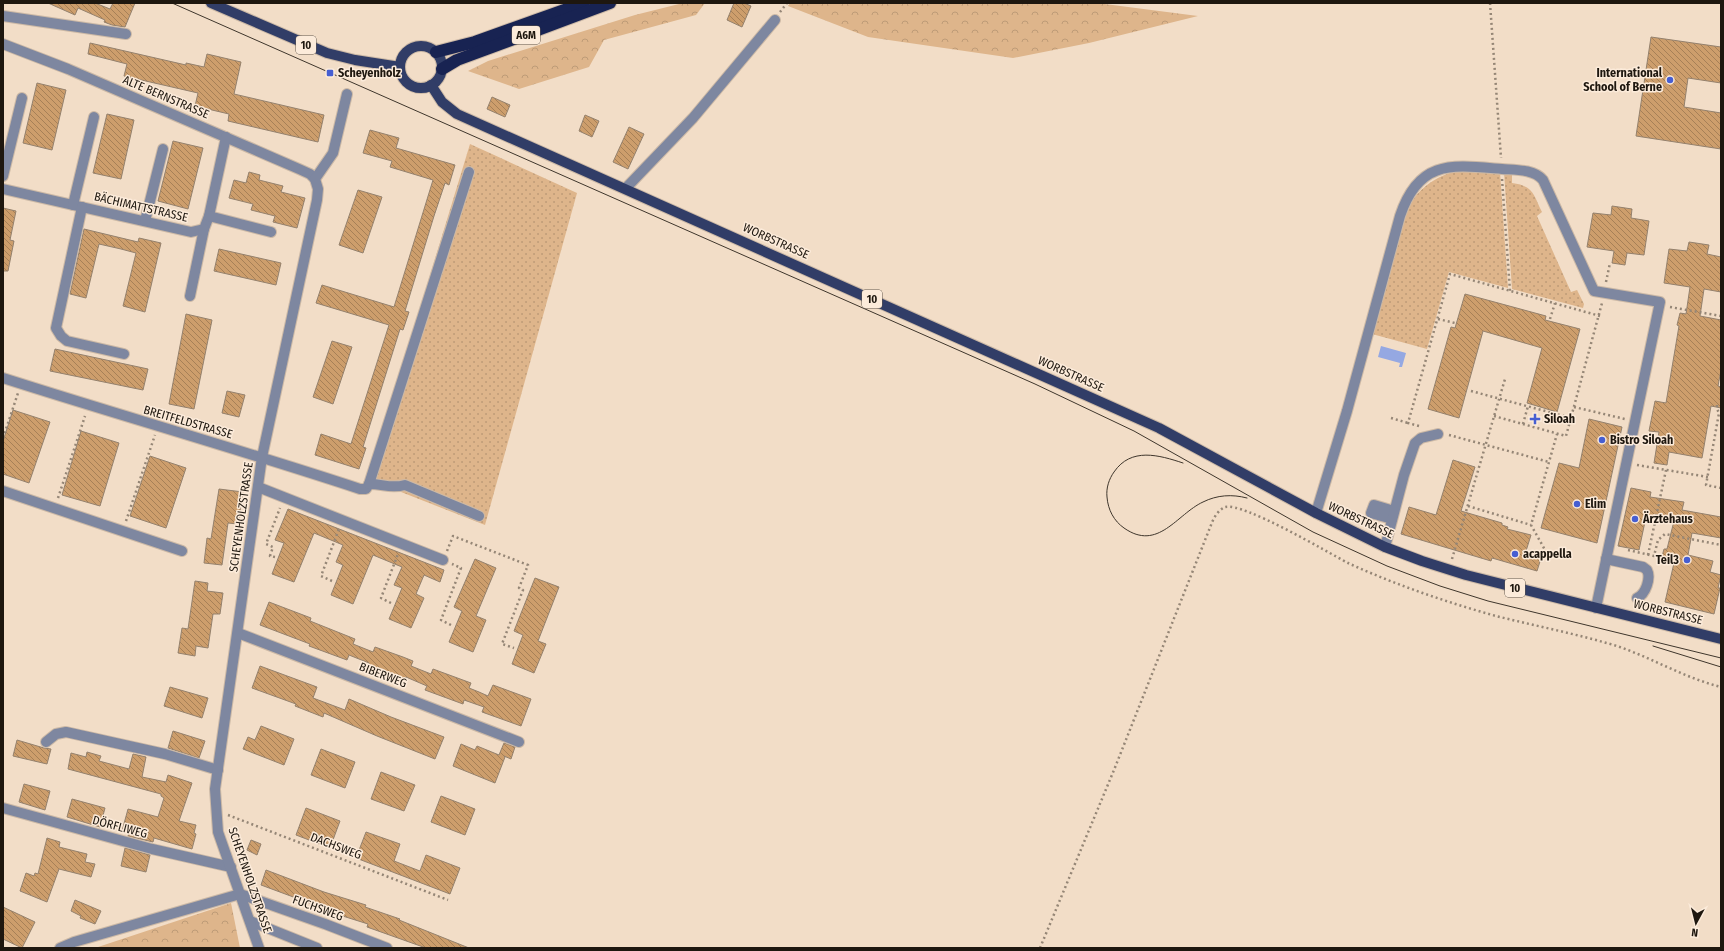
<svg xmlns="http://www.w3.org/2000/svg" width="1724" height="951" font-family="'Fira Sans Condensed',sans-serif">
  <defs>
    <pattern id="grass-dots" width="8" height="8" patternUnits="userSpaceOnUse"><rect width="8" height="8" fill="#deb58b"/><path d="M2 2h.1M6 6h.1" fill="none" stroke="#be9b77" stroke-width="1.8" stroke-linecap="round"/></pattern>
    <pattern id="forest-crowns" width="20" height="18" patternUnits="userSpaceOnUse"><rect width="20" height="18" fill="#deb58b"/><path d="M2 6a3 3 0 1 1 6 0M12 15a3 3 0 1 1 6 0" fill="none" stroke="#be9b77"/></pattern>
    <pattern id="building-back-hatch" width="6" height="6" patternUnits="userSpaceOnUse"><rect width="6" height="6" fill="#cd9e6c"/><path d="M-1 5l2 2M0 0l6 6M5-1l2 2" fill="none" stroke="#a68057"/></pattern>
  </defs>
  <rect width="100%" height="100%" fill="#f2ddc7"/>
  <g fill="url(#grass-dots)">
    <path d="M470,144L577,193L485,525L368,479Z"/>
    <path d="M1456,171L1500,172L1508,288L1449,272L1427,349L1372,334L1403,217C1415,192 1429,179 1456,171Z"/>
    <path d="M1504,172L1512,173V183C1534,186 1533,194 1542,212L1537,216L1571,292L1577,290L1584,304L1583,308L1512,289Z"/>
  </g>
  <g fill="url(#forest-crowns)">
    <path d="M683,3H705L696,15L604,40L589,67L519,89L468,71L488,61L635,15Z"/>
    <path d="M790,3H1097L1198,16L1089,43L1013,58L868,37L788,6Z"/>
    <path d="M231,903L240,948H95Z"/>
  </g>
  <path fill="#95a8e2" d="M1381,346L1406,353L1402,367H1399L1400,363L1378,357Z"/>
  <g fill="url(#building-back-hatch)" stroke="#94816d">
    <path d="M48,3H95L110,9L113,3H135L125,27L112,25L104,22L105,20L78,8L75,15Z"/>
    <path d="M734,3H744L751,6L742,27L727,20Z"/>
    <path d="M1651,37L1721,47V83L1688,78L1684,107L1721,113V149L1636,136Z"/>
    <path d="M90,43L186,65V63L204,67L207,54L241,62L234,94L324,115L318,142L228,121L229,114L195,106L198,93L124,76L127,64L88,54Z"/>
    <path d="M37,83L66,90L52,150L23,143Z"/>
    <path d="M492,97L510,105L505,117L487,109Z"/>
    <path d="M107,114L134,120L121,179L93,173Z"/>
    <path d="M585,115L599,121L592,137L579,131Z"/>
    <path d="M629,127L644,134L628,169L613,162Z"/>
    <path d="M370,130L399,138L396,148L455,165L449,185L445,183L434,216L405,311L409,312L403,330L400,329L363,447L366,448L359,469L315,455L321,434L351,444L389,325L316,303L322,285L394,307L433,180L390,167L392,161L363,153Z"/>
    <path d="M173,141L203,148L188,209L158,201Z"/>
    <path d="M249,172L260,175L259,180L283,186L281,192L305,198L297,228L273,222L275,216L251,210L253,204L229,198L234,180L246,183Z"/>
    <path d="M358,190L382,197L363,253L339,245Z"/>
    <path d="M1612,206L1632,209L1631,218L1649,221L1644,255L1627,253L1625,265L1612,263L1614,251L1587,247L1593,213L1611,215Z"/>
    <path d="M3,208L16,211L10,240L14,241L8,271H3Z"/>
    <path d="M84,229L138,242L139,238L161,243L145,312L123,306L136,253L121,249L99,244L86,298L70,294Z"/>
    <path d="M1689,242L1709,245L1707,254L1721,257V292L1704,289L1700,316L1721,320V370L1718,386L1721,387V408L1711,406L1702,458L1669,452L1667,465L1654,463L1659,432L1649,431L1655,401L1666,403L1679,326L1677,325L1680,313L1686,314L1690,287L1664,283L1669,249L1687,251Z"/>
    <path d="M219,249L281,263L276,285L214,271Z"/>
    <path d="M1465,294L1546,316L1545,320L1580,329L1557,412L1527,403L1542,348L1483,331L1459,418L1428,409L1451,327L1455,328Z"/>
    <path d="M186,314L212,320L194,409L169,404Z"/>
    <path d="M332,341L352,347L333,404L313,397Z"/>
    <path d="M55,349L148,369L143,390L50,371Z"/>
    <path d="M227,391L245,395L239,417L222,413Z"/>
    <path d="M13,410L50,422L29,483L3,474V441Z"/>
    <path d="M1589,419L1622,427L1597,543L1541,528L1559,463L1579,468Z"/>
    <path d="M81,431L119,443L100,506L62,495Z"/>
    <path d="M150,456L186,468L166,528L130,516Z"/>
    <path d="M1453,460L1475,467L1461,511L1502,523V525L1508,527L1507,529L1531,535L1526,551L1542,555L1537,571L1492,558L1491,561L1401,534L1409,507L1436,515Z"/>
    <path d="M1631,488L1651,492L1650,497L1684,502L1682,510L1721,517V538L1692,533L1688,555L1713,561L1710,572L1721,575L1718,588H1720L1714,614L1665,602L1674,563L1661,560L1664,549H1667L1674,521L1646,517L1639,550L1618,546Z"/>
    <path d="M219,489L243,492L238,524L228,523L222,565L204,563L207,538L211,539Z"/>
    <path d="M288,509L444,570L440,582L424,575L416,594L424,598L411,628L389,619L402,588L394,585L402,567L373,555L353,604L331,595L343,565L336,562L343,545L314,533L294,582L272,574L284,543L275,540Z"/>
    <path d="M475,559L496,568L476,616L486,620L473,652L449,642L462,611L454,607Z"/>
    <path d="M535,578L559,587L538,641L546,644L534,673L512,664L523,635L514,631Z"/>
    <path d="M195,581L208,583L207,591L223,593L220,614H213L208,648L196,646L195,656L178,653L182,628L188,629Z"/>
    <path d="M269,602L311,618L310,621L355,639L353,644L373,652L375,647L403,657L413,661L411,666L431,674L433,669L471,683L469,688L479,692L488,696L493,685L531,699L521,726L482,712L484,707L464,700L463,704L425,690L427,686L406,677L405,682L367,668L369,663L349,655L347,660L309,646L310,644L260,625Z"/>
    <path d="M260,666L317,687L313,698L345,710L349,699L391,717L444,737L435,759L377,736L324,713L323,717L295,706L296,704L252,688Z"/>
    <path d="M170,687L208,698L202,718L164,706Z"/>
    <path d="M261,726L294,739L284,765L243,749L248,737L255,740Z"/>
    <path d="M173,731L205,741L199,758L168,748Z"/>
    <path d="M17,740L44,748L51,749L47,764L13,756Z"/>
    <path d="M504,743L515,747L511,759L504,756L505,757L495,783L453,766L461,744L475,750L477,746L499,755Z"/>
    <path d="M321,749L355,762L345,788L311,775Z"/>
    <path d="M87,752L101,756L99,761L129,769L133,754L146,757L142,777L166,782L168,775L192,783L179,821L196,825L194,833L196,834L192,849L154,838L153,842L128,836L129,833L122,831L128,809L158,817L164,798L161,796V794L68,769L71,753L86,757Z"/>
    <path d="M381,772L415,785L404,811L371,799Z"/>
    <path d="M24,784L50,791L45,810L19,802Z"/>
    <path d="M441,796L475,809L465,835L431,822Z"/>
    <path d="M72,799L105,808L100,827L67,817Z"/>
    <path d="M306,808L340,821L330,848L296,835Z"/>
    <path d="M366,832L400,844L394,861L420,871L426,855L460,868L450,894L356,858Z"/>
    <path d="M47,838L60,842L59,847L87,854L85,862L95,864L91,877L59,869L47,902L20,891L26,873L34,876L35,873L38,874Z"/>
    <path d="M251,840L261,844L257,855L247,850Z"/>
    <path d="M125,848L150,855L146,872L121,866Z"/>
    <path d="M266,870L324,892L366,905L365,907L400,919L399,920L469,948H426L367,927L368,924L330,912L331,911L261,885Z"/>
    <path d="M75,900L101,911L95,924L80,918L81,916L71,911Z"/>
    <path d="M3,907L35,922L22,948L3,939Z"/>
  </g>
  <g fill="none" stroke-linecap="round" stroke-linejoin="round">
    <g stroke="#ccb9a6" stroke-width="12">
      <g id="minor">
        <path d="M3,16L126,34"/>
        <path d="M3,44L68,69L299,169L310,174L315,179"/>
        <path d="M3,176L22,98"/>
        <path d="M626,188L693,118L775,20"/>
        <path d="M3,189L191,232L204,229L209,216L226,137"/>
        <path d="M73,205L94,117"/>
        <path d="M82,207L56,328L61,336L67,341L124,354"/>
        <path d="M209,216L271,232"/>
        <path d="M145,221L163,149"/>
        <path d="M190,296L204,229"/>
        <path d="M3,378C122,416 242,450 360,489H366L369,484L469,172"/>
        <path d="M369,484C384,484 390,489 405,485L479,516"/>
        <path d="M258,487L443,560"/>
        <path d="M3,491L182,551"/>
        <path d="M1316,513L1347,411L1400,216C1419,159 1452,165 1502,169C1515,170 1534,169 1543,180L1594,291L1660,302L1596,608"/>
        <path d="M1392,519L1371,513L1374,505L1394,511"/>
        <path d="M1385,547L1404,475L1415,443L1421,438L1438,434"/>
        <path d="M1606,559L1643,567L1647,570C1651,578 1646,594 1637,598"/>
        <path d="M238,633L519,742"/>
        <path d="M46,742L56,734L66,732L165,754L218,770"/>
        <path d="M3,808L152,849L231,867"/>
        <path d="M250,921L317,948"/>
        <path d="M60,948L74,942L240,894L325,924L387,948"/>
        <path d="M259,948L218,832L215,789L262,457L317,200L318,189L315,179L333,153L347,94"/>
      </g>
    </g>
    <g stroke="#ccb9a6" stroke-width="12">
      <g id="major">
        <path d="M211,3L327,53L355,60L400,67"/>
        <circle cx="421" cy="67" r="21"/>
        <path d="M431,85L442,102L457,114L1159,428L1316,513L1385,547L1422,561L1466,575L1721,639"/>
      </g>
    </g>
    <g stroke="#ccb9a6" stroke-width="14">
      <g id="highway">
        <path d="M436,52L475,42L584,3"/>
        <path d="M442,69L457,60L610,3"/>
      </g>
    </g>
    <g stroke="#958676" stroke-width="2.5" stroke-dasharray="2 3" stroke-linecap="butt">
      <path d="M1490,3L1501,158"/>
      <path d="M780,12L787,3"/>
      <path d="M1502,179L1510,291"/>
      <path d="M1606,282L1610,263"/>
      <path d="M1670,307L1721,316"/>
      <path d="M1438,319L1455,323"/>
      <path d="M1550,319L1555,303"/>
      <path d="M1471,391L1571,418"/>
      <path d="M1717,405V409L1719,413L1706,485L1721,488"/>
      <path d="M1574,407L1625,419"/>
      <path d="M1494,416L1566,436L1602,303"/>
      <path d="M1391,418L1408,423"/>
      <path d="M1523,424L1528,406"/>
      <path d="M1419,426L1408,423L1450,274L1600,316"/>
      <path d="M1449,435L1549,462"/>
      <path d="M3,438L18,393"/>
      <path d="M1637,465L1708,477"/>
      <path d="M58,498L85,416"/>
      <path d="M1468,506L1531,525"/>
      <path d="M126,521L155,435"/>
      <path d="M1628,550L1654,556L1658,540L1665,534L1721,545"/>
      <path d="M447,551L453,536L528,565L519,588L523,590L502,644L514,648"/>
      <path d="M1648,555L1666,470"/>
      <path d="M275,557L270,556L273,547L266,544L280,508"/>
      <path d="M1549,557L1531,525L1557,434"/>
      <path d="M1452,559L1505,379"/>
      <path d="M332,581L321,576L339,529"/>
      <path d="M391,603L381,598L398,554"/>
      <path d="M451,625L441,620L461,568L452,564"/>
      <path d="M228,815L448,900"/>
      <path d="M1040,948L1114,770L1211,525C1213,519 1218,510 1225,507C1243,502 1327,552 1348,563C1396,585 1446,602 1496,616C1536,626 1577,634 1617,646C1652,658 1685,678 1721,687"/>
    </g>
    <use href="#minor" stroke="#7e87a0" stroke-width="10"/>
    <use href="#major" stroke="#313d67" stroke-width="10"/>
    <use href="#highway" stroke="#182352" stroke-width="12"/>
    <g stroke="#3f362c" stroke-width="1">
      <path d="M172,3L1035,384L1134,431L1313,532L1387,566L1440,586L1488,601L1721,658"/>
      <path d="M1183,463C1159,455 1131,447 1114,472C1109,479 1106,488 1107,497C1108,510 1114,521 1124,528C1158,552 1177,514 1203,502C1217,495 1232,494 1247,498"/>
      <path d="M1653,646L1721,667"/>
    </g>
  </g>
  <g fill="#465ed1" stroke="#fcebda" stroke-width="1.5">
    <rect x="326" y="69" width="8" height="8" rx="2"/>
    <circle cx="1670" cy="80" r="4"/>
    <path d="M1533 413h4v4h4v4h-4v4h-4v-4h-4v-4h4z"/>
    <circle cx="1602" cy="440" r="4"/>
    <circle cx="1577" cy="504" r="4"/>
    <circle cx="1635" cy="519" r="4"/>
    <circle cx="1515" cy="554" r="4"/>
    <circle cx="1687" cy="560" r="4"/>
  </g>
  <g text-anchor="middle" stroke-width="3" stroke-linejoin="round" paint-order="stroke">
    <g fill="#fcebda" stroke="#61574c" stroke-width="1">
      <rect x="512" y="26" width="28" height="18" rx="3"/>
      <rect x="296" y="36" width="20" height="18" rx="3"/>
      <rect x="862" y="290" width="20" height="18" rx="3"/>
      <rect x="1505" y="579" width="20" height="18" rx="3"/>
    </g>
    <g font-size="11" font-weight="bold" fill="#1e170f">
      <text x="526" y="39">A6M</text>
      <text x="306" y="49">10</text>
      <text x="872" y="303">10</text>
      <text x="1515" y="592">10</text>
    </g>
    <g font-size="12" font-weight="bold" fill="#1e170f" stroke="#fcebda" text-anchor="start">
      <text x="338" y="77">Scheyenholz</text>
      <text x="1662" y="77" text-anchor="end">International<tspan x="1662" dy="14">School of Berne</tspan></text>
      <text x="1544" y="423">Siloah</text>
      <text x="1610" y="444">Bistro Siloah</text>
      <text x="1585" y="508">Elim</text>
      <text x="1643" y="523">Ärztehaus</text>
      <text x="1523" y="558">acappella</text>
      <text x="1679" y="564" text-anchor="end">Teil3</text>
    </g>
    <g font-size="12" fill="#1e170f" stroke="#fcebda">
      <text transform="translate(166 97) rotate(23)" y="4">ALTE BERNSTRASSE</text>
      <text transform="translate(141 207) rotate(13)" y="4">BÄCHIMATTSTRASSE</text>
      <text transform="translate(776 241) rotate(24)" y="4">WORBSTRASSE</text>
      <text transform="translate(1071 374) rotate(24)" y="4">WORBSTRASSE</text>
      <text transform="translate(188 422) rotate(16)" y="4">BREITFELDSTRASSE</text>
      <text transform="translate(241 517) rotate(-82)" y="4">SCHEYENHOLZSTRASSE</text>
      <text transform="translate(1361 520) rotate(25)" y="4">WORBSTRASSE</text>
      <text transform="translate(1668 612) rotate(14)" y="4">WORBSTRASSE</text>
      <text transform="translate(383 675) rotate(21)" y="4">BIBERWEG</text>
      <text transform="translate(120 827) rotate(15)" y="4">DÖRFLIWEG</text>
      <text transform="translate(336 846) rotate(21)" y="4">DACHSWEG</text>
      <text transform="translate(250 880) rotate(71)" y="4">SCHEYENHOLZSTRASSE</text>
      <text transform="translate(318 908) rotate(20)" y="4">FUCHSWEG</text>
    </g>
  </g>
  <rect width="1724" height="951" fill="none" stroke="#1e170f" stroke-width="8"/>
  <g transform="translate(1696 923) rotate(187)" stroke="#fcebda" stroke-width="3" paint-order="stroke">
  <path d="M0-3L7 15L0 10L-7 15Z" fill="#1e170f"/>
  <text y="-6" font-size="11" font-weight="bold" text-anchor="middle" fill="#1e170f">N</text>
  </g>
</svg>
